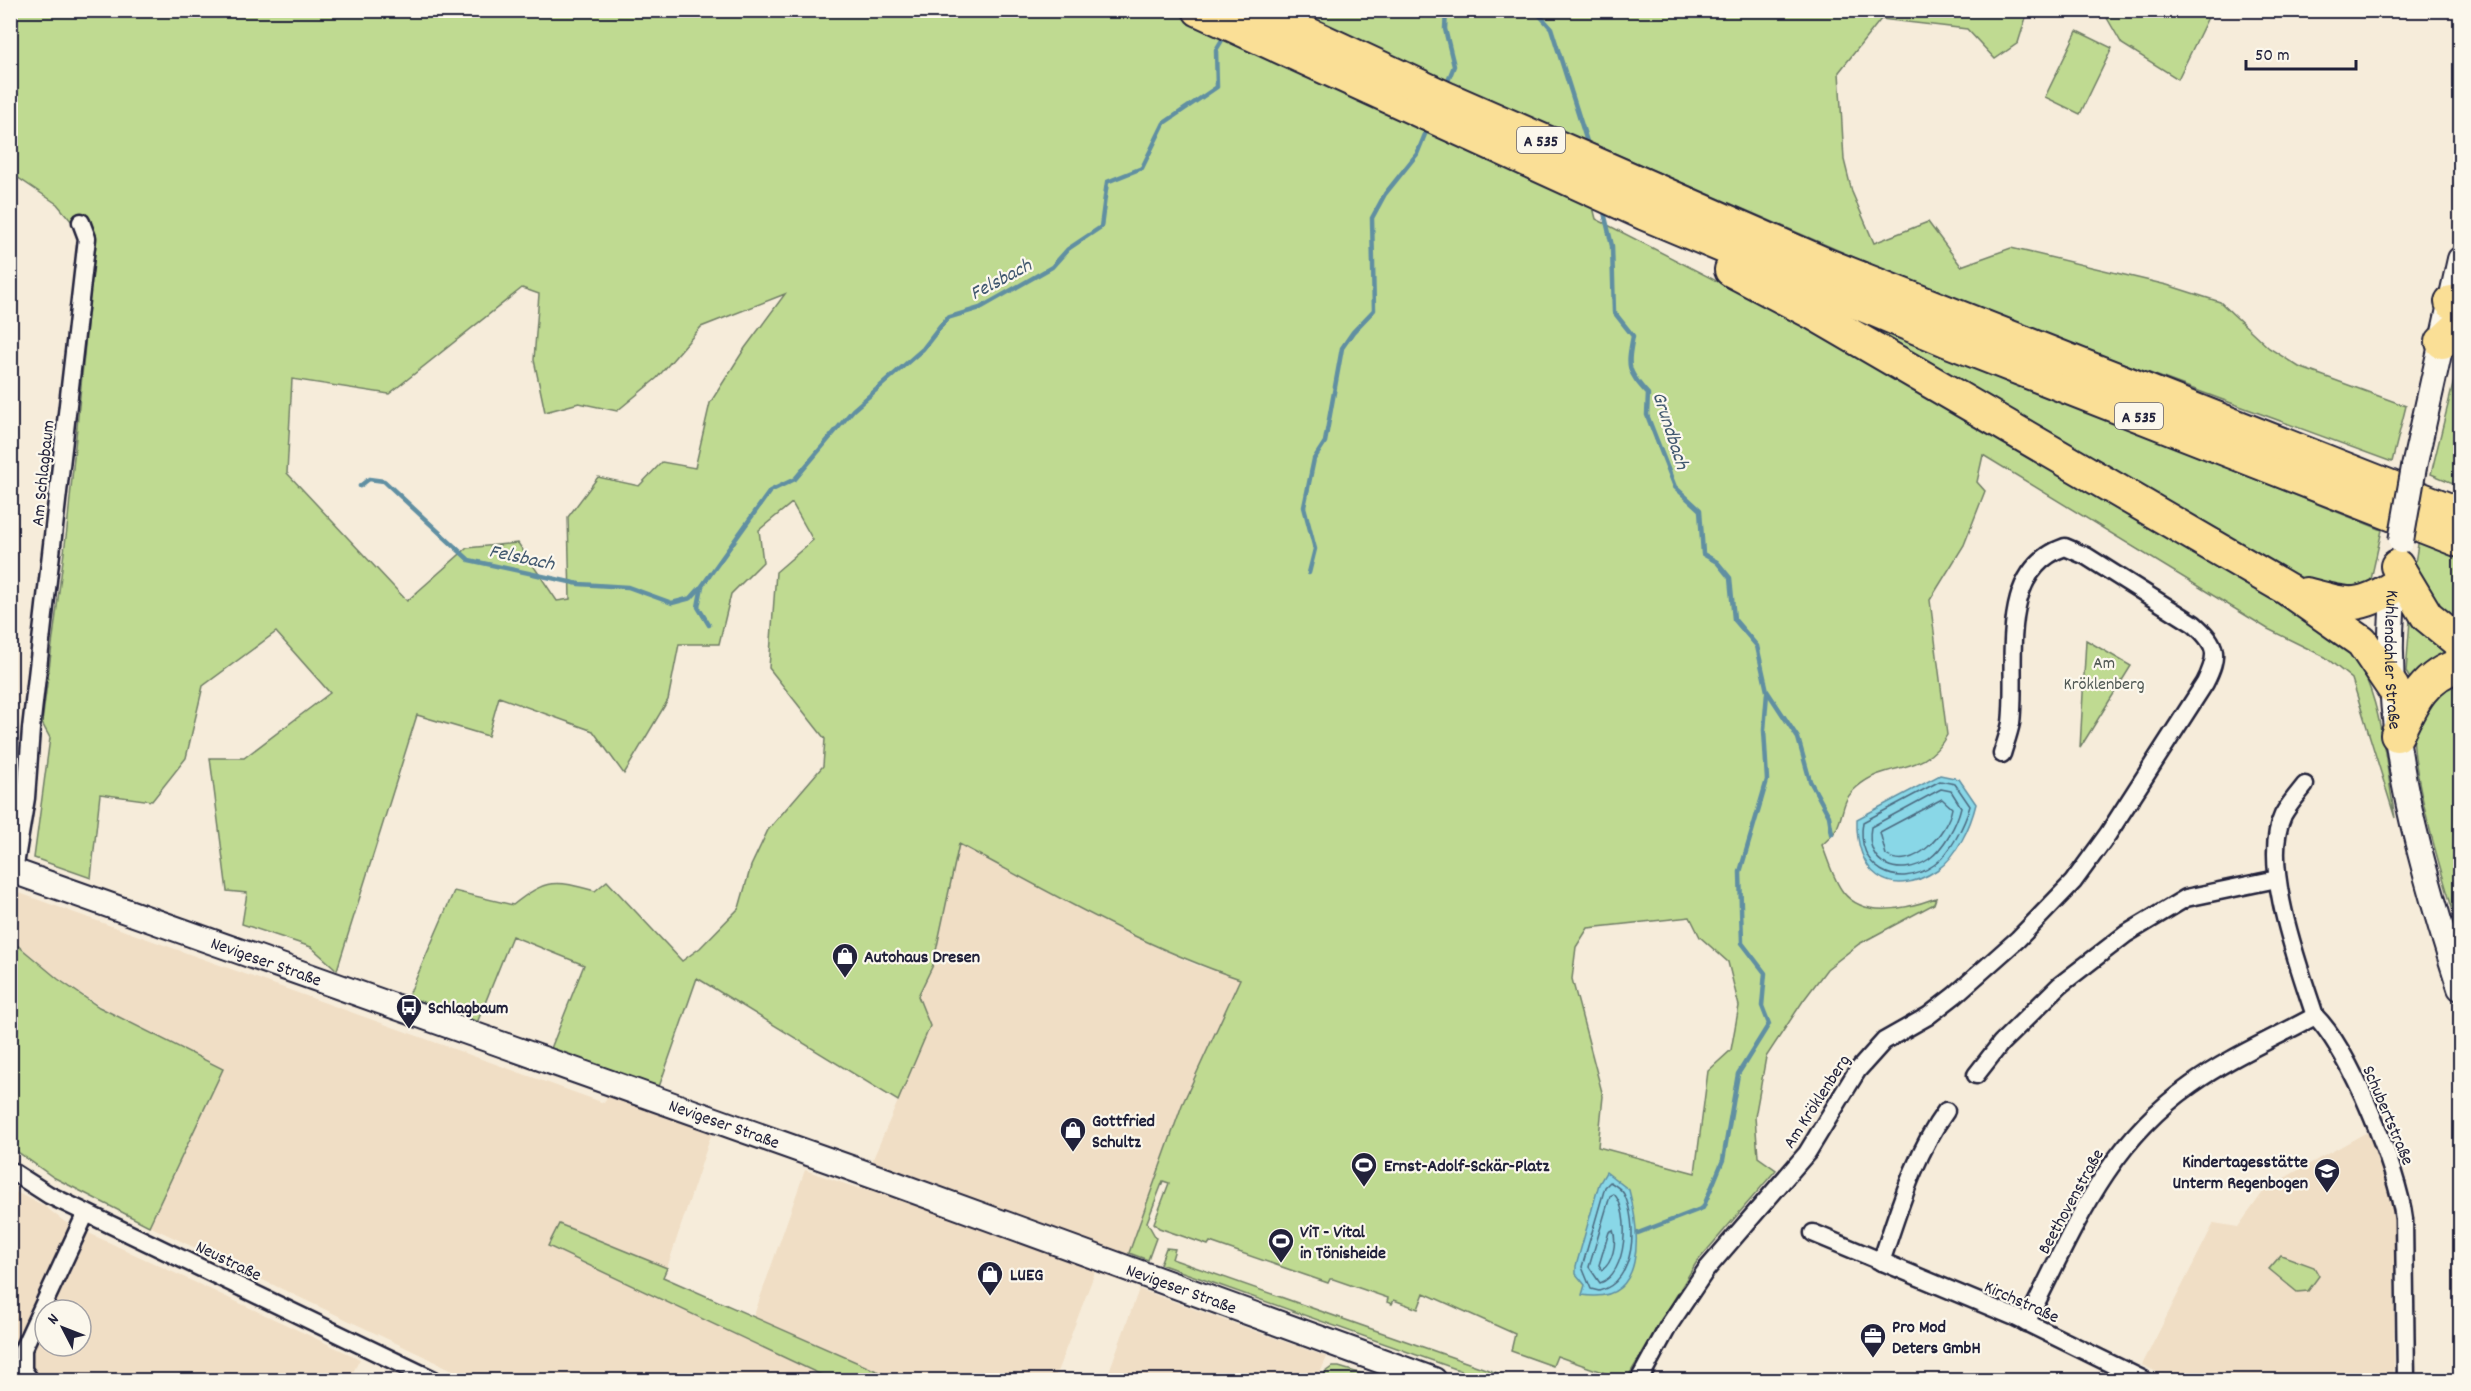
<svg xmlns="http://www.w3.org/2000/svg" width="2471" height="1391" font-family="Dekko,sans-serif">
  <rect width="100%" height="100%" fill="#f6ecda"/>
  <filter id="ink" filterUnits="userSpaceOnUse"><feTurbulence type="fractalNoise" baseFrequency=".0167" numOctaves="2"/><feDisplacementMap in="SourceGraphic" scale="12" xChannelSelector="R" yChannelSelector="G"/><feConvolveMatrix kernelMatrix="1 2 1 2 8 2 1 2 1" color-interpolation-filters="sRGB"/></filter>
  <g filter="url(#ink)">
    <g fill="#f0dec5" fill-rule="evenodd">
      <path d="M844,766L1120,930L1196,965L1240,979L1182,1105L1119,1281L1095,1272L1054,1380H897L753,1318L805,1170L860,1189L898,1101L697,978Z"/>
      <path d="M11,890L604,1103L618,1074L720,1108L667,1268L559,1224L549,1246L832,1380H474L149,1226L223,1069L125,1022L58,979L11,939Z"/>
      <path d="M2369,1131L2394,1200V1380H2174L2142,1365L2214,1223L2238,1227L2266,1188Z"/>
      <path d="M11,1190L43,1205L65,1222L360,1359L349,1380H11ZM45,1310H81V1346H45Z"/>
      <path d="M1139,1289L1327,1357L1317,1380H1106Z"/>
    </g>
    <g fill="#bfda91" stroke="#707e66" stroke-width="1.5" fill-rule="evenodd">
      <path d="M10,11H2028L2018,43L1995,59L1967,29L1881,19L1839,72L1844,160L1852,192L1874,243L1928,222L1961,266L2011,248L2167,285L2220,302L2269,348L2299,367L2406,406L2392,462L1964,305L1575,136L1596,219L1804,326L2284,601C2301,612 2323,622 2338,636C2382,676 2385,763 2395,818L2352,679L2325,657L2268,629L1983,455L1977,482L1985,491L1964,545L1930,600L1947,735C1923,778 1889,759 1857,787C1841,801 1845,810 1837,828C1835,834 1827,840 1822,845C1828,860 1833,879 1843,892C1865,920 1909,908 1936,898L1934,904L1859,944L1827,969L1803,1001L1766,1057L1755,1117L1758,1157L1776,1170L1696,1263L1626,1380H1616V1377L1557,1356L1553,1366L1511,1351L1515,1334L1424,1293L1418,1309L1394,1300L1392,1304L1387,1302L1388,1298L1333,1279H1330L1328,1283L1210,1242L1208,1245L1159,1228L1154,1223L1169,1183L1163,1181L1147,1222L1156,1238L1148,1260L1129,1253L1182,1105L1240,979C1141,946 1051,893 959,844L933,965L918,996L930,1026L898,1101L697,978L659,1087L550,1051L584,965L512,936L477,1023L408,997L454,891L513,905C547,878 555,880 595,891L607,881L682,961L700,948L739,908L751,866L768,830L823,766L825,739L769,668L776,572L813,540L792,503L759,530L763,562L731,594L719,644H679L668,700L624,774L593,731L499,697L488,736L417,715L337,970L311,947L242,924L247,893L227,891L210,758H244L330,693L276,632L203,686L186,758L152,801L100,794L91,878L34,858L50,738L42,723L67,529L93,263H79L82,234L57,204L11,173ZM522,288L539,294L534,360L545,412L579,403L617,411L657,378L701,327L785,294L745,348L710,403L695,468L662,462L639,486L598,477L568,517L570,599L557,601L518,543L467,548L407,601L287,473L292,379L389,394ZM1690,917L1700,937L1728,962L1739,1006L1731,1050L1708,1071L1695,1173L1598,1147L1603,1096L1572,979L1576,947L1588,928Z"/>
      <path d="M2103,11H2211L2178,79L2122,44Z"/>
      <path d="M2077,31L2112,48L2080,114L2045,97Z"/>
      <path d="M1824,306L2382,530L2370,584L2360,590L2297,581Z"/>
      <path d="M2460,356V486L2431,474Z"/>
      <path d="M2419,538L2460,554V627L2428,593L2415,563Z"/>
      <path d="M2411,607L2460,652L2412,682L2406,672Z"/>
      <path d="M2086,640L2131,666L2080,748Z"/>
      <path d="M2460,674V934C2449,897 2400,746 2417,715C2424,703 2449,684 2460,674Z"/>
      <path d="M10,939L58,979L99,1007L223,1069L149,1226L53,1177L11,1147Z"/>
      <path d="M559,1224L667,1268L663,1277L897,1380H832L548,1246Z"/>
      <path d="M1166,1248L1175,1249L1172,1259L1517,1380H1487L1160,1264Z"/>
      <path d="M2281,1255L2314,1267L2319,1276L2308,1291L2297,1292L2269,1269Z"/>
      <path d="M1332,1367H1339L1382,1380H1322L1325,1372Z"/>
    </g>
    <g fill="#89d7e7" stroke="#608fa2" stroke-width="1.5">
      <path d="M1940,775L1959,779L1976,804C1971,825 1957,857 1937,870C1888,902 1855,871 1857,819Z"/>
      <path d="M1606,1172L1629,1190C1640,1231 1647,1306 1582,1295L1585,1285L1576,1274V1266L1599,1184Z"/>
    </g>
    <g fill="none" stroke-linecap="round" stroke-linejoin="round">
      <g stroke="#4b6a80" stroke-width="1.5">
        <path d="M1940,781L1955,784L1970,806C1965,824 1951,853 1934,865C1897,891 1855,868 1863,822Z"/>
        <path d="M1941,789L1951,791L1961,807C1957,824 1944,848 1929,859C1900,879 1864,865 1871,827Z"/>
        <path d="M1942,799L1952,808C1948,832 1913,873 1886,855L1880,832Z"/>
        <path d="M1610,1182C1615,1185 1621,1189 1624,1194C1638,1223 1636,1282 1599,1291L1591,1289L1582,1267L1605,1187Z"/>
        <path d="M1614,1194C1631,1212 1627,1275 1600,1283L1589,1267L1610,1196Z"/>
        <path d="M1613,1230C1617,1242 1613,1263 1602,1270L1599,1265L1609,1232Z"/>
      </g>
      <g stroke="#608fa2" stroke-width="4.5">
        <path d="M1535,10L1551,28L1589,148"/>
        <path d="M1446,86L1454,66L1445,29L1446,10"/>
        <path d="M1603,208L1612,246L1614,312L1633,336C1627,367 1627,371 1648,394L1647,415L1675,487L1700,510L1703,554L1717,562L1730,578L1734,619L1757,646L1767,691L1798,738L1810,781L1829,816L1832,834"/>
        <path d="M360,486L369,479L384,481L469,560L579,584L628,587L672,603L691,598L700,588"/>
        <path d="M1309,573L1315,549L1304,507L1314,459L1325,442L1342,348L1353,332L1374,310L1372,218L1385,194L1417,154L1428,127"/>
        <path d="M709,625L698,607L702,586L770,491L795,479L853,410L923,349L947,318L980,308L1052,267L1068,249L1101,227L1107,182L1142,168L1164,123L1217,87L1216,50L1225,35"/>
        <path d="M1638,1233L1703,1208L1723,1160L1738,1074L1769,1024L1762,1006L1765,973L1742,943L1740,872L1767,780L1764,730L1767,693"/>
      </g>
      <g stroke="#22223b" stroke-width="21">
        <g id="street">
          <path d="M2305,785C2298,794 2289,804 2283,815C2260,864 2299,966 2315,1016C2350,1050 2398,1170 2404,1219L2406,1380"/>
          <path d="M14,871L26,798L31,729L87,238L81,222"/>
          <path d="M1976,1075L2001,1043L2060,985L2126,934L2186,898L2277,879"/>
          <path d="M10,1170L49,1195L434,1380"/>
          <path d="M1813,1233L2015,1317L2144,1380"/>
          <path d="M1881,1262C1899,1210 1914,1155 1946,1111"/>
          <path d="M2026,1323C2073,1232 2104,1146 2191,1085C2230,1057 2273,1039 2315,1016"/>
          <path d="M30,1380L23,1370V1349L86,1213"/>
          <path d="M1639,1380L1669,1325L1706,1270L1807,1153L1857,1071L1884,1041L1928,1016L1955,995L2018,939L2073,882L2108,834L2205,683C2219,655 2218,645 2194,624L2086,556L2065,547C1995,571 2018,665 2011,723C2009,733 2005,744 2002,754"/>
        </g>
      </g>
      <g stroke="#22223b" stroke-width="28">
        <g id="secondary">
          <path d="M2414,467L2460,259"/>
          <path id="s1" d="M2396,573C2376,712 2417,856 2460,988"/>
          <path id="s2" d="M10,870L890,1182L1434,1380"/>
        </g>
      </g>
      <g stroke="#22223b" stroke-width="36">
        <g id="highway">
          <path d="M1199,10L1645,214L1946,340L2460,541"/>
          <path d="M1257,10L1448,99L1827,265L2460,514"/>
          <path d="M1731,270L1811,312L2287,589L2362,642L2393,688"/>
          <path d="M2451,302L2460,304"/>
          <path d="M2442,342L2460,325"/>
          <path d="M2397,566L2427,616L2460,643"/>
          <path d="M2306,594C2348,605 2357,610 2395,586"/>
          <path d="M2397,735C2412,703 2424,675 2460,665"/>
        </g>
      </g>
      <use href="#street" stroke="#fbf7ec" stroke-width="16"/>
      <use href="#secondary" stroke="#fbf7ec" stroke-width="24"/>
      <use href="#highway" stroke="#fadf96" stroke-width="32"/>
      <g stroke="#22223b" stroke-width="28" stroke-linecap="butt">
        <path id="secondary-bridge" d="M2401,541L2414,467"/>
      </g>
      <use href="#secondary-bridge" stroke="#fbf7ec" stroke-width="24"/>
    </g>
  </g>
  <defs>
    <g id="shop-pin" transform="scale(1.35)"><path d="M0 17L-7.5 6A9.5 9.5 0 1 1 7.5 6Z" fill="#22223b" stroke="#fbf7ec"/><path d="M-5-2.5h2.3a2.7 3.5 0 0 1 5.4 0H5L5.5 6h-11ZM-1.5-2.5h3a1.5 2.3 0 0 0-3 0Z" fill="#fff"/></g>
    <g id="bus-pin" transform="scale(1.35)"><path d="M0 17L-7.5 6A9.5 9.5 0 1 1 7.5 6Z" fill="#22223b" stroke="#fbf7ec"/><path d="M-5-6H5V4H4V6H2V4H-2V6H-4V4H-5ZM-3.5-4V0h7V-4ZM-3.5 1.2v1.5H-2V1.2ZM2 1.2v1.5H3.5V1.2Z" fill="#fff"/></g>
    <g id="stadium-pin" transform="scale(1.35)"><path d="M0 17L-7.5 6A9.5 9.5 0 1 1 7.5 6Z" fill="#22223b" stroke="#fbf7ec"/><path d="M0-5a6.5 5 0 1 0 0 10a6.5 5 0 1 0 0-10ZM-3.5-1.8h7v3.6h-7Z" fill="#fff"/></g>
    <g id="school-pin" transform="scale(1.35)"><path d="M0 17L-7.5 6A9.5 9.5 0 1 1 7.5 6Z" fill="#22223b" stroke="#fbf7ec"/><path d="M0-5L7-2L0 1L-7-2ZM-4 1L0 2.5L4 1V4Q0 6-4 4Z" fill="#fff"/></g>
    <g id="office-pin" transform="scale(1.35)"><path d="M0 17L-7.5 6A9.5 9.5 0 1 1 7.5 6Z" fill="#22223b" stroke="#fbf7ec"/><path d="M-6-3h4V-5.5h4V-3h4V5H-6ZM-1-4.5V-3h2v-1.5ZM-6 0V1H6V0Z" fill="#fff"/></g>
  </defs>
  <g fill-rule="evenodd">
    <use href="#shop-pin" x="845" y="956"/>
    <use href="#bus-pin" x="409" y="1007"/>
    <use href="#shop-pin" x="1073" y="1130"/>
    <use href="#stadium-pin" x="1364" y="1165"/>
    <use href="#school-pin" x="2327" y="1171"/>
    <use href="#stadium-pin" x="1281" y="1241"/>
    <use href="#shop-pin" x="990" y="1274"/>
    <use href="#office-pin" x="1873" y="1336"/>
  </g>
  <g text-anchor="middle" stroke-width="4.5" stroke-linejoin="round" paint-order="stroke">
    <g fill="#fbf7ec" stroke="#636270" stroke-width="1.5">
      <rect x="1517" y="127" width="48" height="26" rx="4.5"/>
      <rect x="2115" y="403" width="48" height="26" rx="4.5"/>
    </g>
    <g font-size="16" font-weight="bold" fill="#22223b">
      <text x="1541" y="146">A 535</text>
      <text x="2139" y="422">A 535</text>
    </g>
    <g font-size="18" fill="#22223b" stroke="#fbf7ec">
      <text transform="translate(42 473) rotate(-84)" y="6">Am Schlagbaum</text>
      <text dy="6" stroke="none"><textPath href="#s1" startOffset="87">Kuhlendahler Straße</textPath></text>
      <text dy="6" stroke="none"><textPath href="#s2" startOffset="272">Nevigeser Straße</textPath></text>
      <text transform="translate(1816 1101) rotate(-57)" y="6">Am Kröklenberg</text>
      <text transform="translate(2389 1115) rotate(67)" y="6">Schubertstraße</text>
      <text dy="6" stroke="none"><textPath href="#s2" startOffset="758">Nevigeser Straße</textPath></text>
      <text transform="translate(2070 1201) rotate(-61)" y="6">Beethovenstraße</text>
      <text transform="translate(229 1260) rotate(26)" y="6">Neustraße</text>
      <text dy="6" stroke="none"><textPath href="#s2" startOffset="1244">Nevigeser Straße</textPath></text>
      <text transform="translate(2022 1301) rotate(24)" y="6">Kirchstraße</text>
    </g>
    <g font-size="18" fill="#515955" stroke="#fbf7ec">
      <text x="2104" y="668">Am<tspan x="2104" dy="21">Kröklenberg</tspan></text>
    </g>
    <g font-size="18" font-weight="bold" fill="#22223b" stroke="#fbf7ec" text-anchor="start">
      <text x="864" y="962">Autohaus Dresen</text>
      <text x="428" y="1013">Schlagbaum</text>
      <text x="1092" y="1126">Gottfried<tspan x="1092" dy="21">Schultz</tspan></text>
      <text x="2308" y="1167" text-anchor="end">Kindertagesstätte<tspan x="2308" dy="21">Unterm Regenbogen</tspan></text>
      <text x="1384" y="1171">Ernst-Adolf-Sckär-Platz</text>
      <text x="1300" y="1237">ViT - Vital<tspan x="1300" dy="21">in Tönisheide</tspan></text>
      <text x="1010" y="1280">LUEG</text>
      <text x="1892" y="1332">Pro Mod<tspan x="1892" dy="21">Deters GmbH</tspan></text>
    </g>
    <g font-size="20" font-style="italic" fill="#41586f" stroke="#fbf7ec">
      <text transform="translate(1000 278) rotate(-28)" y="7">Felsbach</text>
      <text transform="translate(1672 430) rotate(72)" y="7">Grundbach</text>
      <text transform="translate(522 556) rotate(12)" y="7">Felsbach</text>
    </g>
  </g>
  <rect width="2471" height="1391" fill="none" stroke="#fbf7ec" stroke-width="36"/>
  <rect x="18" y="18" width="2435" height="1355" fill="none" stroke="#22223b" stroke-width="2" filter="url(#ink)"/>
  <g transform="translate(63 1328) rotate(312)"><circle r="28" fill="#fbf7ec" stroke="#a4a2a5" stroke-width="1.5"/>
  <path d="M0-4.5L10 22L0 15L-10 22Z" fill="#22223b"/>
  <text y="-9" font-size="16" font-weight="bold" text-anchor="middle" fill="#22223b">N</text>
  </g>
  <path d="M2246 60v9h110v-9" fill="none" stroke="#22223b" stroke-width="3"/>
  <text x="2255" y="60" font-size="18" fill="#22223b" stroke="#fbf7ec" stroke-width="4.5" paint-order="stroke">50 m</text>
</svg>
